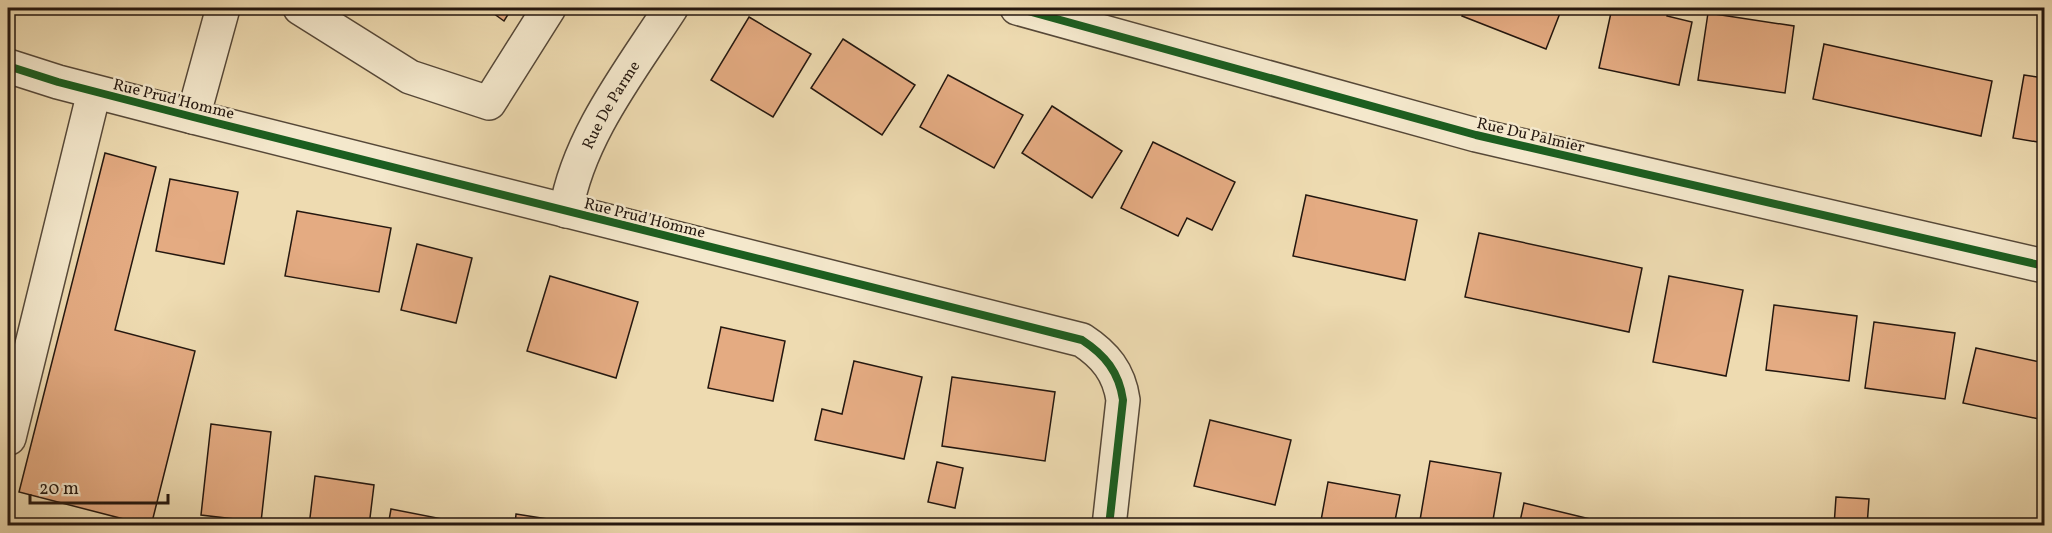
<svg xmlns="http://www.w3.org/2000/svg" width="2052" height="533" font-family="Vollkorn,serif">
  <rect width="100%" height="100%" fill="#eedbb1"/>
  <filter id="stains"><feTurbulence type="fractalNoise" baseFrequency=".00333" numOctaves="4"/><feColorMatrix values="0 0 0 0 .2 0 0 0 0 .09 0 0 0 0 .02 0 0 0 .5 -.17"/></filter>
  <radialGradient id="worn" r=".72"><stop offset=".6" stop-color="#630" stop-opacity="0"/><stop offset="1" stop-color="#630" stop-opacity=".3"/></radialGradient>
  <g fill="#e4ab82" stroke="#24170f" stroke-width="1.5">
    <path d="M486,8H512L504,21Z"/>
    <path d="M1465,8H1562L1546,49L1462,16Z"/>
    <path d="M1612,8H1669L1667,16L1692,22L1679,85L1599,68Z"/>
    <path d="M1708,13L1794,26L1785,93L1698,80Z"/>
    <path d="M749,17L811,54L773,117L711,80Z"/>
    <path d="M843,39L915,85L882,135L811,88Z"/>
    <path d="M1824,44L1992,81L1981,136L1813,99Z"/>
    <path d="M948,75L1023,115L994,168L920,127Z"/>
    <path d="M2024,75L2044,78V143L2013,138Z"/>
    <path d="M1052,106L1122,151L1092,198L1022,153Z"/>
    <path d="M1153,142L1235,182L1212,230L1187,218L1178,236L1121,208Z"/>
    <path d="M105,153L156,167L115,330L195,351L151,526L19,492Z"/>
    <path d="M170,179L238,192L224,264L156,251Z"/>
    <path d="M1306,195L1417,220L1405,280L1293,256Z"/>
    <path d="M297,211L391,228L379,292L285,276Z"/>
    <path d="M1479,233L1642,268L1629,332L1465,297Z"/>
    <path d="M417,244L472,258L456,323L401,310Z"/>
    <path d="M550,276L638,302L616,378L527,351Z"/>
    <path d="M1669,276L1743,290L1726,376L1653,362Z"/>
    <path d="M1774,305L1857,316L1849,381L1766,370Z"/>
    <path d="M1874,322L1955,333L1945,399L1865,388Z"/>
    <path d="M721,327L785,341L773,401L708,388Z"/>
    <path d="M1976,348L2044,363V420L1963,403Z"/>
    <path d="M854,361L922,377L904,459L815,440L822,409L842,414Z"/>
    <path d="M952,377L1055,392L1045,461L942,446Z"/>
    <path d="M1210,420L1291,440L1275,505L1194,486Z"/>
    <path d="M211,424L271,432L261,522L201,515Z"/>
    <path d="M1430,461L1501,473L1492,526H1419Z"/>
    <path d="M937,462L963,468L955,508L928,502Z"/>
    <path d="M315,476L374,485L369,526H309Z"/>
    <path d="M1328,482L1400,495L1394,526H1320Z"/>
    <path d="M1836,497L1869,499L1867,526H1834Z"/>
    <path d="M1524,503L1619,526H1519Z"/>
    <path d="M391,509L463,523V526H388Z"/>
    <path d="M516,514L592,526H515Z"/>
  </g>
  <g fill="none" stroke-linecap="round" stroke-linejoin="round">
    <g stroke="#564838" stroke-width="36">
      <g id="minor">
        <path d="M300,8L410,77L489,103L549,8"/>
        <path d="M1017,8L1476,135L2044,266"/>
        <path d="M8,66L58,82L193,117L1082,340C1105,355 1119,372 1123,400L1109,526"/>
        <path d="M193,117L223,8"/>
        <path id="s1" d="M566,211C578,137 631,70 671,8"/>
        <path d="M8,437L9,438L94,92"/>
      </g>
    </g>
    <use href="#minor" stroke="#f4e8cc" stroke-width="33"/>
    <g stroke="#f4e8cc" stroke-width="11">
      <g id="cycleway">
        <path d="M1017,8L1476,135L2044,266"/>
        <path d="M8,66L58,82L193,117L1082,340C1105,355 1119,372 1123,400L1109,526"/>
      </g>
    </g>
    <use href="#cycleway" stroke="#1b5e20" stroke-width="8"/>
  </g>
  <g text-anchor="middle" stroke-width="5" stroke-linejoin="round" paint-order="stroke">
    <g font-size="16" fill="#24170f" stroke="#f4e8cc">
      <text transform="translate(174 98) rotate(14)" y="6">Rue Prud'Homme</text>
      <text dy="6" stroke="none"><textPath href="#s1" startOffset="116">Rue De Parme</textPath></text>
      <text transform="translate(1531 134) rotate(13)" y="6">Rue Du Palmier</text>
      <text transform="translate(645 217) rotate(14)" y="6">Rue Prud'Homme</text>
    </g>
  </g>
  <rect width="2052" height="533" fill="none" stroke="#eedbb1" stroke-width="30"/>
  <rect x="9" y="9" width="2034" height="515" fill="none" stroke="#24170f" stroke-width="3"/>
  <rect x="15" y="15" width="2022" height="503" fill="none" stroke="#24170f" stroke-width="1.5"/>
  <path d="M30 494v9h138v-9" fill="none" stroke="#24170f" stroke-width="3"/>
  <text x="39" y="494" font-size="18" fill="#24170f" stroke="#f4e8cc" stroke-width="4.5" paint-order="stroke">20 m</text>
  <rect width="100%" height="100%" filter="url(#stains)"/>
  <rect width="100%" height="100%" fill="url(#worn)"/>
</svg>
